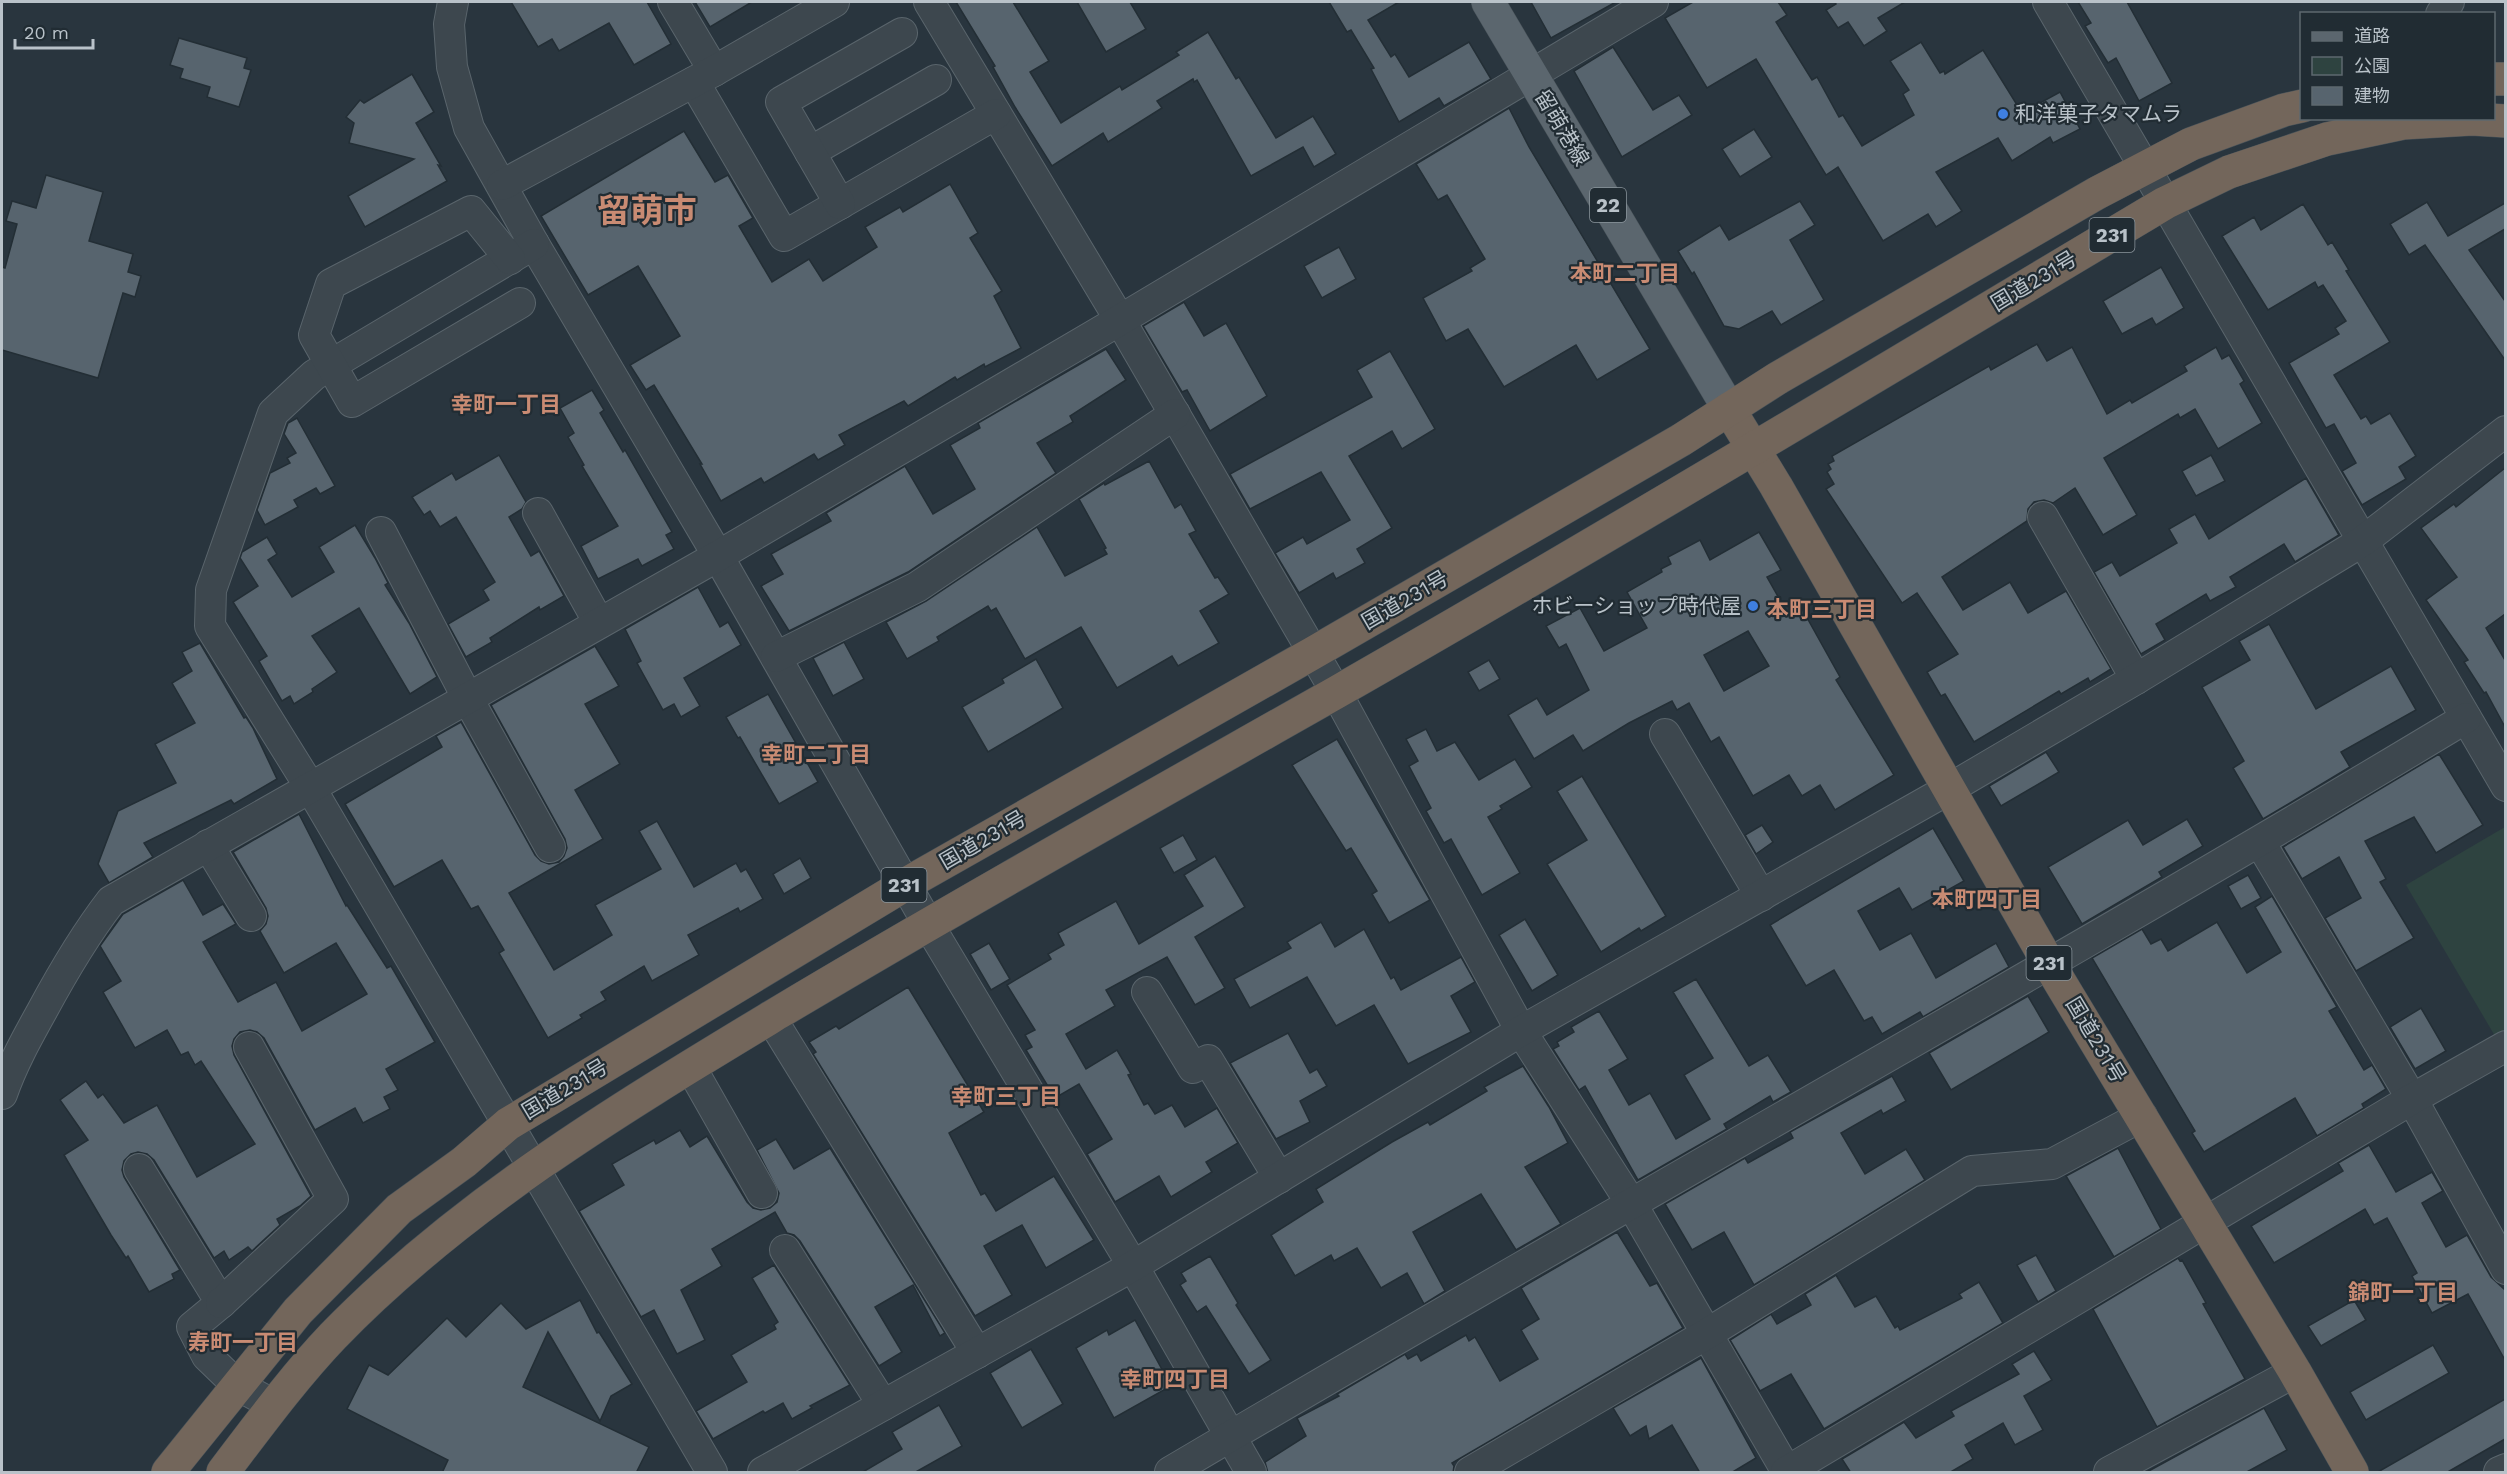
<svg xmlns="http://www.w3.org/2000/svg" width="2507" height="1474" font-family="'Work Sans','Noto Sans JP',sans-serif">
  <rect width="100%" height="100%" fill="#29353e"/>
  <path fill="#2e4340" d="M2505,827V1029L2495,1036L2406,885Z"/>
  <g fill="#57646e" stroke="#232e35" stroke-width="1.5" fill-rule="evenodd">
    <path d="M511,2H647L671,44L634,65L609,23L559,51L552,39L538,47Z"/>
    <path d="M695,2H752L710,27Z"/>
    <path d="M956,2H1013L1049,61L1030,72L1061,123L1120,86L1122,90L1179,55L1176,52L1208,32L1236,79L1239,77L1276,138L1313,116L1336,154L1314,167L1303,147L1251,176L1197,80L1194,82L1193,79L1157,101L1162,108L1108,142L1103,133L1052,166L1015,107L993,67L995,66Z"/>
    <path d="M1077,2H1130L1146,29L1106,52Z"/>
    <path d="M1329,2H1399L1368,20L1391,57L1395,54L1409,77L1469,42L1491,79L1444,106L1439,98L1399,122L1371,69L1374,68L1351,30L1347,32Z"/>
    <path d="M1531,2H1616L1551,38Z"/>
    <path d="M1693,2H1778L1787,15L1776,22L1812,80L1817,77L1839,117L1843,115L1862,146L1914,115L1903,94L1909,90L1890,61L1921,42L1940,73L1944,71L1945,74L1983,50L2022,113L2060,92L2080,129L2053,143L2050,137L2012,161L1998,138L1936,172L1962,211L1936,227L1928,214L1883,241L1838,167L1826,175L1756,59L1707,88L1665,18Z"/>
    <path d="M1835,2H1905L1878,18L1887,31L1864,46L1848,22L1838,28L1826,10L1836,4Z"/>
    <path d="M2078,2H2127L2172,83L2139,101L2116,58L2108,63L2085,26L2091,23Z"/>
    <path d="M179,38L247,58L244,68L251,70L239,107L207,97L210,87L180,78L183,69L170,65Z"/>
    <path d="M1613,47L1653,110L1679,95L1692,115L1622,157L1574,71Z"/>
    <path d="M412,74L434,112L416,123L441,166L438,165L447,181L365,227L348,196L414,159L349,143L354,123L346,117L360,100L364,103Z"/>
    <path d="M1509,108L1529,147L1650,349L1597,380L1576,345L1504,387L1468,329L1446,341L1423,298L1472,271L1470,268L1485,259L1447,195L1438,200L1416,164Z"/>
    <path d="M1754,129L1772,157L1740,177L1722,149Z"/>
    <path d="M684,131L715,182L728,175L753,218L739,226L772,282L809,259L823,281L877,247L865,227L900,207L903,212L950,184L978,233L970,238L1002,291L994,296L1021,348L985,367L984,364L957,380L955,377L908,406L904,401L839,435L845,445L818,460L814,454L764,483L761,478L721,501L700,464H702L654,385L646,390L630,365L680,336L638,266L588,295L541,216Z"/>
    <path d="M46,175L103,192L89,241L133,254L128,272L141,276L135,297L123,293L98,378L2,350V267L5,268L17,224L6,221L12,201L36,208Z"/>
    <path d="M1800,201L1815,225L1790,240L1824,300L1781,325L1772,311L1739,329L1724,326L1694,272L1692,274L1678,251L1720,225L1729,240Z"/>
    <path d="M2427,202L2448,236L2505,203V229L2469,250L2505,301V360L2425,245L2409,255L2390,224Z"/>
    <path d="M2303,204L2328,245L2332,242L2349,270L2346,271L2390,342L2334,375L2361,419L2366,416L2371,424L2390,413L2416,456L2399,467L2406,479L2362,505L2342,471L2356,463L2334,424L2326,428L2289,363L2339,334L2335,328L2346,321L2323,285L2318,288L2315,282L2268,310L2222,236L2254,217L2261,230Z"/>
    <path d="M1339,247L1356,279L1322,298L1304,266Z"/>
    <path d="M2161,267L2184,308L2156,325L2152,318L2122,334L2103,301Z"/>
    <path d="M1184,302L1204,336L1226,323L1267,396L1210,431L1187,390L1182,392L1143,326Z"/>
    <path d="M2037,344L2047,361L2072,347L2107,414L2130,400L2132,403L2187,371L2184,366L2216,347L2222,359L2229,355L2244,381L2240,384L2262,423L2218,449L2195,409L2180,418L2178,414L2104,458L2137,515L2103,535L2075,488L2053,503L2044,500L2034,502L2028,509L2027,521L1942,577L1963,610L2010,582L2028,613L2066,591L2111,669L2090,682L2088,678L2061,694L2059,691L1974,742L1945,694L1941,696L1927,672L1958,654L1917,593L1902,603L1826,489L1834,484L1827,472L1831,469L1828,464L1834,461L1832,456L1989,366L1991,370Z"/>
    <path d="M1106,349L1126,380L1070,416L1073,422L1037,443L1056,473L908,572L789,631L761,586L783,574L771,554L831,521L826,513L905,466L933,514L975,489L950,445L980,428L978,423Z"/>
    <path d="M1390,351L1435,429L1402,449L1392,431L1349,456L1392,528L1357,549L1365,563L1336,579L1333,573L1299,593L1275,553L1303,537L1307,544L1350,520L1321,472L1250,509L1230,474L1372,397L1357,370Z"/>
    <path d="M592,390L604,410L600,413L623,452L625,450L672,532L666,535L674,549L642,566L638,559L598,579L581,546L618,526L582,466L584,465L568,437L574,433L560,408Z"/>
    <path d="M297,418L335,486L320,494L316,488L294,500L298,507L265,525L257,510L270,473L290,463L287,458L296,453L284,434L288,423Z"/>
    <path d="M499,455L526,502L522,509L509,517L531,556L539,551L564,596L540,610L539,607L490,638L492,642L466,657L448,624L489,600L483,590L495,582L456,517L440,527L430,511L424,515L412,497L452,473L456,480Z"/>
    <path d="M2211,455L2225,481L2196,496L2182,471Z"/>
    <path d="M1149,461L1175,508L1181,504L1196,531L1189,534L1215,578L1218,577L1229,594L1200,611L1219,643L1178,666L1172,656L1117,688L1081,627L1025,659L996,608L991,611L988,606L937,637L939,641L907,659L886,622L926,601L1037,527L1065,576L1107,554L1104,549L1106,548L1079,499L1104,483L1105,485Z"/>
    <path d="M2505,468V614L2486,628L2505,660V727L2486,692L2484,693L2464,662L2468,660L2426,600L2457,577L2421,528L2454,504L2456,507Z"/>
    <path d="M2306,478L2339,535L2295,562L2284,544L2230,577L2236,587L2210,601L2206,594L2156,624L2165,640L2141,654L2094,572L2112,562L2120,576L2177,543L2169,529L2195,514L2209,539Z"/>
    <path d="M355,525L375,558L388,583L385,585L409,623L437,677L410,694L359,608L312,636L337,672L312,689L313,692L294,704L290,696L282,701L259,661L267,656L233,602L258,586L240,558L242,552L267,537L277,554L268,560L292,597L334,572L319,547Z"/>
    <path d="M1759,532L1781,570L1767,577L1788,614L1801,607L1840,677L1836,680L1894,775L1835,810L1820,785L1802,796L1789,775L1753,796L1719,737L1711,742L1689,703L1677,710L1672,701L1629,723L1583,751L1573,735L1534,759L1508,715L1537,698L1547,715L1589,690L1566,644L1559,648L1546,626L1580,608L1604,651L1647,628L1627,592L1662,572L1661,569L1671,564L1668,557L1700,540L1710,560ZM1748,631L1769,666L1724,691L1704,655Z"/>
    <path d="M698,587L720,627L728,622L741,645L684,678L700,706L681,717L674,704L663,710L637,663L641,661L625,629Z"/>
    <path d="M2269,624L2316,709L2391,666L2416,710L2341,752L2350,767L2263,819L2233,768L2244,761L2202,687L2250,660L2239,641Z"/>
    <path d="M844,642L864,679L833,696L813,658Z"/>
    <path d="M200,643L244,718L246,717L253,728L277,779L234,804L231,800L144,843L153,857L109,883L98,864L118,811L176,783L155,744L195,723L172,683L192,671L182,652Z"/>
    <path d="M595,646L619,686L585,704L620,764L575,790L603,839L509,893L554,970L612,935L595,905L661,869L639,831L657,821L694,887L736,863L741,872L746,869L763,899L740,912L738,908L688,935L699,955L652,981L644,966L601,992L606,1000L580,1015L582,1018L548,1038L499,953L504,950L478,906L471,909L442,860L394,887L345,804L442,747L436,736L461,722L535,855L541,861L549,864L559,862L564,856L567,848L565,839L491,705Z"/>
    <path d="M1036,659L1063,708L988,752L962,707L1004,683L1002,679Z"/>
    <path d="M1489,660L1500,679L1479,691L1468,672Z"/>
    <path d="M768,694L818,782L779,804L740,737L738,738L726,717Z"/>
    <path d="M1426,729L1437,751L1455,742L1479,780L1515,759L1532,787L1500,806L1502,809L1488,817L1520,873L1482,895L1451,839L1444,843L1426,811L1431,808L1409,766L1418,761L1406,739Z"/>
    <path d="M1337,739L1430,900L1389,923L1372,894L1377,891L1351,848L1346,851L1292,765Z"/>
    <path d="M2046,752L2059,772L2001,806L1989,786Z"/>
    <path d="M2439,754L2483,825L2436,853L2414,817L2365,841L2386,879L2380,882L2414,938L2356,971L2325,918L2361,898L2339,857L2302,879L2283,847Z"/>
    <path d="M1582,776L1666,916L1641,931L1639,928L1601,952L1547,864L1587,840L1557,791Z"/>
    <path d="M299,814L346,906L347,905L387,968L391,966L435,1042L386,1069L398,1090L384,1097L390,1109L363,1123L355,1108L315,1130L264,1038L257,1032L250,1030L240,1032L234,1039L232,1046L234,1055L311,1196L300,1206L277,1219L280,1225L252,1251L248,1247L229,1260L224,1251L214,1258L154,1160L147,1154L138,1152L131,1154L124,1161L122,1170L124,1177L180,1270L172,1274L174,1279L149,1292L128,1256L126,1258L111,1235L64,1155L88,1140L60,1100L86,1081L98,1098L103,1094L124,1123L157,1105L197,1177L255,1144L201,1061L195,1065L188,1052L181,1055L167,1030L135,1048L103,992L121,981L100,946L123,914L183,880L203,915L223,904L236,924L203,942L238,1002L276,982L302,1031L367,994L336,943L284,973L260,931L266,924L268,916L266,908L233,852Z"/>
    <path d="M2187,819L2203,846L2159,872L2162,877L2082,924L2048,867L2128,820L2143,845Z"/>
    <path d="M1762,825L1773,842L1756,854L1745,835Z"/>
    <path d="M1933,828L1964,881L1912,910L1899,888L1858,911L1880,950L1911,933L1936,978L1996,943L2009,967L1923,1017L1920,1012L1882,1034L1872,1017L1864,1021L1834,970L1806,986L1770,925Z"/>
    <path d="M1183,835L1197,860L1174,873L1160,848Z"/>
    <path d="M1215,856L1245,907L1195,937L1225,988L1195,1005L1167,957L1106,990L1115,1006L1066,1034L1086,1069L1117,1050L1131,1074L1128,1075L1144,1105L1148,1103L1155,1114L1172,1105L1185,1127L1217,1108L1238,1143L1206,1162L1212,1172L1171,1197L1159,1176L1115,1202L1087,1154L1112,1139L1079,1084L1055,1098L1026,1050L1032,1047L1025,1035L1035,1030L1007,985L1051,959L1048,954L1064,945L1058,933L1116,901L1139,944L1203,906L1184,875Z"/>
    <path d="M800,858L811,878L784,894L773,874Z"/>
    <path d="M2248,875L2261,898L2241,909L2228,886Z"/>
    <path d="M2272,896L2337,1007L2329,1011L2364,1070L2372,1065L2386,1089L2362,1104L2364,1108L2317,1136L2295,1098L2204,1152L2192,1133L2195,1131L2092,958L2142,929L2151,944L2161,939L2168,951L2217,922L2247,973L2281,952L2255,907Z"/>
    <path d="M1525,919L1558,975L1532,991L1499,935Z"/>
    <path d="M1321,922L1335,947L1364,929L1391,979L1394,977L1401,990L1461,957L1475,982L1451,996L1471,1032L1408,1064L1374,1005L1336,1026L1307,977L1250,1008L1234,979L1291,948L1287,942Z"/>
    <path d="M989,943L1010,979L991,990L970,954Z"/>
    <path d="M1696,979L1749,1066L1768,1055L1791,1092L1773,1102L1770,1096L1724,1124L1727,1129L1638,1180L1585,1086L1579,1090L1553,1049L1559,1046L1557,1042L1574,1032L1571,1027L1599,1011L1628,1059L1609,1070L1629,1105L1650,1093L1676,1139L1710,1119L1684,1075L1713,1058L1673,992Z"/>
    <path d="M908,987L984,1112L949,1133L981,1195L985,1193L996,1211L1054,1176L1094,1240L1046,1268L1022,1225L984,1246L1012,1295L975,1316L813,1054L816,1052L809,1042L836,1026L839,1029Z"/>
    <path d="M2028,996L2049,1032L1951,1090L1929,1053Z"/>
    <path d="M2421,1008L2446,1051L2415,1069L2390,1027Z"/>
    <path d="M1288,1033L1310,1073L1317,1069L1327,1086L1300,1101L1310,1122L1276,1139L1230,1063Z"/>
    <path d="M1523,1066L1549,1107L1568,1143L1525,1167L1561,1224L1516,1250L1481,1194L1413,1232L1445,1291L1424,1304L1407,1273L1381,1288L1357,1248L1334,1261L1331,1255L1295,1276L1271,1235L1323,1202L1316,1189L1392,1142L1428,1122L1430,1125L1487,1091L1484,1087Z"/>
    <path d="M1892,1076L1906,1101L1883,1114L1881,1110L1841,1133L1865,1174L1906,1149L1925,1180L1754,1285L1724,1232L1692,1250L1665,1204L1745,1158L1748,1163L1793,1138L1790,1132Z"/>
    <path d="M680,1130L690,1147L707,1136L747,1202L753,1208L761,1210L770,1208L777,1202L779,1193L757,1150L776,1139L794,1169L830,1148L945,1333L940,1336L913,1285L875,1307L902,1352L879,1366L800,1241L794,1235L787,1233L775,1212L712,1249L722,1266L681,1290L705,1340L677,1354L654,1310L641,1317L579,1211L624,1185L612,1164L654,1140L656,1144Z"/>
    <path d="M2369,1145L2396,1192L2432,1172L2443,1191L2422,1203L2446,1247L2467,1235L2491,1277L2505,1290V1360L2468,1294L2432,1313L2412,1276L2417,1273L2387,1218L2374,1225L2365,1209L2274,1263L2251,1226L2343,1171L2338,1163Z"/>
    <path d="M2118,1148L2161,1229L2114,1257L2066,1176Z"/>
    <path d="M1617,1232L1650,1286L1657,1283L1683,1328L1452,1463L1454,1466L1453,1473H1268L1265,1462L1306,1436L1297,1418L1339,1396L1337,1394L1405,1354L1408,1359L1417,1354L1421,1361L1466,1335L1469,1341L1475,1337L1500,1381L1538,1359L1521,1330L1539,1319L1521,1288Z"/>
    <path d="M2036,1255L2056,1291L2038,1302L2017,1265Z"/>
    <path d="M1210,1256L1238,1303L1236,1305L1271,1360L1249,1374L1206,1306L1197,1312L1180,1285L1186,1281L1181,1273Z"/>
    <path d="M2178,1258L2180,1261L2182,1260L2206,1303L2203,1304L2245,1379L2157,1427L2093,1309Z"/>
    <path d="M774,1265L850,1385L810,1406L812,1408L792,1419L783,1403L765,1413L763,1411L713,1439L696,1411L747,1382L731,1355L776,1329L774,1325L778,1322L752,1278Z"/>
    <path d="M1836,1275L1855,1307L1876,1296L1895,1328L1898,1326L1900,1330L1962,1298L1959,1294L1979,1282L2003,1323L1824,1429L1791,1374L1760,1391L1730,1340L1771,1314L1777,1324L1811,1305L1805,1294Z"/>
    <path d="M580,1300L597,1333L599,1332L632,1384L611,1396L600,1421L548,1332L523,1387L649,1447L636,1473H442L448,1460L347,1409L369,1365L388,1375L447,1318L466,1337L501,1303L526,1329Z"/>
    <path d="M2354,1300L2366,1320L2321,1346L2308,1326Z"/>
    <path d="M1135,1320L1171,1386L1114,1418L1076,1348L1107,1330L1109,1335Z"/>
    <path d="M2433,1345L2449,1373L2366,1420L2350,1392Z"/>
    <path d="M1031,1349L1063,1404L1022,1428L990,1373Z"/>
    <path d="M2034,1351L2052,1380L2024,1396L2043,1430L2015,1445L2003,1423L1965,1445L1973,1459L1949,1473H1851L1842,1459L1904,1422L1916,1438L1954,1416L1951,1411L2019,1374L2012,1364Z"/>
    <path d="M1701,1358L1756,1458L1731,1473H1700L1672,1425L1649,1439L1646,1426L1630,1436L1613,1408Z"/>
    <path d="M2505,1399V1439L2446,1473H2376Z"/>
    <path d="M939,1405L962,1446L914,1473H861L902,1449L892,1432Z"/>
    <path d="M2264,1408L2287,1450L2245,1473H2145Z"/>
  </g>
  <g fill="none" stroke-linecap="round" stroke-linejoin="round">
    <g stroke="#5a656c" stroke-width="32">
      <g id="minor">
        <path d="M453,2L449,24L452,67L469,128L534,244L718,556L928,924L1133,1266L1251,1472"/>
        <path d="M673,2L714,71"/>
        <path d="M929,2L1120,320L1336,692L1521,1031L1631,1203L1787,1472"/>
        <path d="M2048,2L2506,786"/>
        <path d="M2441,14L2449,2"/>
        <path d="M694,82L784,236L996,114"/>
        <path d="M810,152L936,80"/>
        <path d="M502,185L714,71L834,2"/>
        <path d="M840,204L781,102L902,33"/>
        <path d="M534,244L314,375L273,413L211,590L210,626L310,787L712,1472"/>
        <path d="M510,259L471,211L331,284L314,335L352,402L520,303"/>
        <path d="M538,513L599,623"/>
        <path d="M2043,517L2136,679"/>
        <path d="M381,532L468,699L550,847"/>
        <path d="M776,657L917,587L1175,414"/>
        <path d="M1665,734L1761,896"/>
        <path d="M2260,842L2412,1099L2506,1269"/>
        <path d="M208,845L251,916"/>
        <path d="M1147,992L1193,1068L1208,1060L1279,1178"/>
        <path d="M771,1018L977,1353"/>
        <path d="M690,1066L762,1193"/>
        <path d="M2,1094C12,1065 27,1038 42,1011C63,972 84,936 111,901L718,556L1120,320L1653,2"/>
        <path d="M139,1169L221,1303L192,1327L207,1356L237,1385L274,1405"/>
        <path d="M785,1250L883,1405"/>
        <path d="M221,1303L333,1199L249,1047"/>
        <path d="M763,1472L1133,1266L1521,1031L1949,789L2136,679L2363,541L2506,431"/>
        <path d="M1170,1472C1600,1217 2038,976 2466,718"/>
        <path d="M1470,1472L1705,1335L1972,1171L2052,1164L2142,1116"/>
        <path d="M1786,1472L2412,1099L2506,1046"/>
        <path d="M2109,1472L2295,1372"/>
        <path d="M2499,1472L2506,1469"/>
      </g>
    </g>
    <g stroke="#465057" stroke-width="34">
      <path id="major" d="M1488,2L1729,409"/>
    </g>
    <g stroke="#475259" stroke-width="34">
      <g id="highway">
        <path d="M2494,79H2506"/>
        <path d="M1729,409L1776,486L2049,964L2295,1372L2352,1472"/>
        <path d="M168,1472L298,1311L399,1209L464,1162L508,1124L906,884L1313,653L1681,440L1778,378L2097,193L2191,144L2284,110L2302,106"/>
        <path d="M223,1472C258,1426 293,1378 333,1336C462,1203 621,1108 778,1013C962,903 1150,798 1337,692C1615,533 1890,367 2165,203L2229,172L2327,139L2403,123L2472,119L2506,121"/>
      </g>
    </g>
    <use href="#minor" stroke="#3d474e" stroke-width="30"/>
    <use href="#major" stroke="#5b666e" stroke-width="33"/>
    <use href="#highway" stroke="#73665b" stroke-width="33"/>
  </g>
  <g fill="#3f7fe0" stroke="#212c33" stroke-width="2">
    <circle cx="2003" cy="114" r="6"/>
    <circle cx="1753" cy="606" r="6"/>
  </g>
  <g text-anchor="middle" stroke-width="4.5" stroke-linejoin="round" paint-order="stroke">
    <g fill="#212c33" stroke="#8b959c" stroke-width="1.5">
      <rect x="1590" y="188" width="36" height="34" rx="4.5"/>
      <rect x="2089.5" y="218" width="45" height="34" rx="4.5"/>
      <rect x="881.5" y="868" width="45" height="34" rx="4.5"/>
      <rect x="2026.5" y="946" width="45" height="34" rx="4.5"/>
    </g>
    <g font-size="20" font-weight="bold" fill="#b9c2c9">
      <text x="1608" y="212">22</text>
      <text x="2112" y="242">231</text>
      <text x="904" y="892">231</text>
      <text x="2049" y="970">231</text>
    </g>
    <g font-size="21" fill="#b9c2c9" stroke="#212c33" text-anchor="start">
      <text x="2015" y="121">和洋菓子タマムラ</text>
      <text x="1741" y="613" text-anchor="end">ホビーショップ時代屋</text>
    </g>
    <g font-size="21" fill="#b9c2c9" stroke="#212c33">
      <text transform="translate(1562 128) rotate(59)" y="7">留萌港線</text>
      <text transform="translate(2034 281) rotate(-31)" y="7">国道231号</text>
      <text transform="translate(1405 600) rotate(-30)" y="7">国道231号</text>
      <text transform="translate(983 840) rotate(-30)" y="7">国道231号</text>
      <text transform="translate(2096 1040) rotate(59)" y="7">国道231号</text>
      <text transform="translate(565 1089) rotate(-31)" y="7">国道231号</text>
    </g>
    <g font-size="22" font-weight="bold" fill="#c98b73" stroke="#212c33">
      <text x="1625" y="281">本町二丁目</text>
      <text x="506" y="412">幸町一丁目</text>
      <text x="1822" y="617">本町三丁目</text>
      <text x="816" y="762">幸町二丁目</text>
      <text x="1987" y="907">本町四丁目</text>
      <text x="1006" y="1104">幸町三丁目</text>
      <text x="2403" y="1300">錦町一丁目</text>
      <text x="243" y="1350">寿町一丁目</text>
      <text x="1175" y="1387">幸町四丁目</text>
    </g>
    <g font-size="33" font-weight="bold" fill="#c98b73" stroke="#212c33">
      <text x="647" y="222">留萌市</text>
    </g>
  </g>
  <rect width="2507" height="1474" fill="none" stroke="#b9c2c9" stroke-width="6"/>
  <rect x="2300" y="12" width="195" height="108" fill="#212c33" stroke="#5e686f" stroke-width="1.5"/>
  <rect x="2312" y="32" width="30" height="9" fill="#5b666e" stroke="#5e686f" stroke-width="1.5"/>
  <text x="2354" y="42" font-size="18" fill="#b9c2c9">道路</text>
  <rect x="2312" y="57" width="30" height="18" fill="#2e4340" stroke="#5e686f" stroke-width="1.5"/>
  <text x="2354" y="72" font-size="18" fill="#b9c2c9">公園</text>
  <rect x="2312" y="87" width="30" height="18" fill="#57646e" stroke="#5e686f" stroke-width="1.5"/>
  <text x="2354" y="102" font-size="18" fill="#b9c2c9">建物</text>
  <path d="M15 39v9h78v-9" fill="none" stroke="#b9c2c9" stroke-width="3"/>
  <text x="24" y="39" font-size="18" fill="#b9c2c9" stroke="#212c33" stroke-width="4.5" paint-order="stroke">20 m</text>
</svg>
